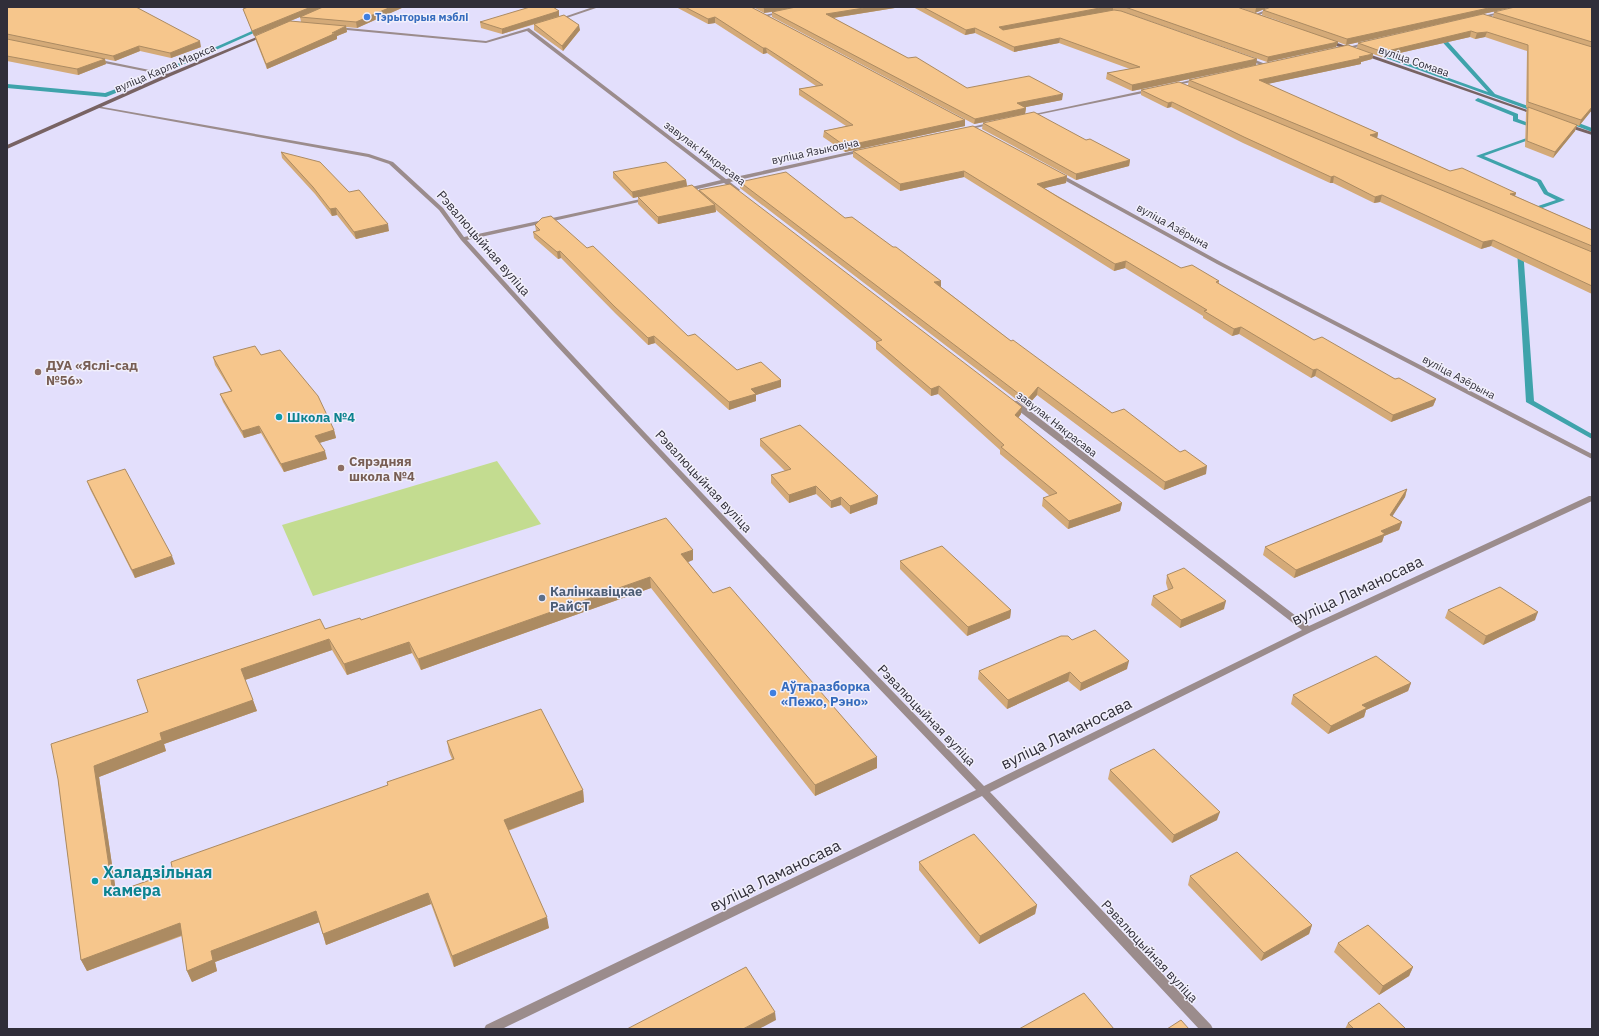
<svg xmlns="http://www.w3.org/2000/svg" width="1599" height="1036" font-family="'IBM Plex Sans',sans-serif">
  <rect width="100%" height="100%" fill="#e3dffc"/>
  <path fill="#c3dc90" d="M497,461L541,524L313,596L282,525Z"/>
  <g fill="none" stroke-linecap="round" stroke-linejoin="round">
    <g fill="#3fa3ab" fill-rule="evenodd">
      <path d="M261,27L265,28L171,70L166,69Z"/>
      <path d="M1436,33H1440L1495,94L1539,110V112H1535L1372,53L1376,52L1488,92L1436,35Z"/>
      <path d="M140,80L145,81L106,97L7,88V84L105,93Z"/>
      <path d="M1478,98L1518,114V119L1539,127L1536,129L1513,121V116L1476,101L1475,100Z"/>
      <path d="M1568,119L1592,128V132L1566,122L1565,121Z"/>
      <path d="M1535,135L1540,136L1484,156L1541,180L1548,192L1565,200L1528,213L1525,211L1526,210L1556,200L1544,194L1537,182L1476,156Z"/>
      <path d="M1520,247L1523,249L1534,401L1592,434V439L1526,402L1517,249Z"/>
    </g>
    <g fill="#9b8c8c" fill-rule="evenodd">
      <path d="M593,7H599L558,21L555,20Z"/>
      <path d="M1273,7H1279L1254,17L1251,16Z"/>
      <path d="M782,11L783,13L763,17L761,16Z"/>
      <path d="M1504,11L1505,13L1476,19L1474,18Z"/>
      <path d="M337,27L486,41L529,28L726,179L863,149L866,151L730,182L739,189L740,190L737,192L724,183L685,192L682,190L683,189L721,180L527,31L486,43L336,29V27Z"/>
      <path d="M1368,42H1370V44L1342,50L1340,49Z"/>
      <path d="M1244,57H1248L1268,65L1264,66L1244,59Z"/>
      <path d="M96,59L169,74L171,75L169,76L94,61V59Z"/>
      <path d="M1199,78H1201V80L1172,86L1170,85Z"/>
      <path d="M1151,89H1153V91L1027,117L1025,116Z"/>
      <path d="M97,106L369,154L393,162L443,208L464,237L650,197L651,198L648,200L467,240C635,426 810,606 984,786L1302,630L1011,405L1010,403L1011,401H1017L1309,626L1589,496H1592V501L1311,632L990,792L1211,1025L1213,1029H1199L982,796L502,1029H484L486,1025L976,790L781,586L554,343L461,240L439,210L389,164L368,157L99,108H97Z"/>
      <path d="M992,122L994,123V124L966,130L964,129Z"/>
      <path d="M1057,172L1221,262L1592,454V459L1217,264L1055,175L1054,174Z"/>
    </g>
    <g fill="#786363" fill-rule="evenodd">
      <path d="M264,34L267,35L171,76L7,149V145L167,74Z"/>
      <path d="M1325,40H1329L1539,114L1535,115L1325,42Z"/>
      <path d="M1564,124H1568L1592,132V135L1564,126Z"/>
    </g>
  </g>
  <g fill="#d4aa78" fill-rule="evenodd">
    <path d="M7,7L201,47L171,58L140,51L115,61L105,59L106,64L78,75L7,61Z"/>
    <path d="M404,7L357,28L346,27L347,32L337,36V39L267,69L256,41L255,36L290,21L254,36L245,14L243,9ZM300,17L301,22L290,21Z"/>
    <path d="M676,7H751L965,120V126L845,152L823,137L824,131L846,126L799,95V89L816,86L767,53L763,54L715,23L708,24Z"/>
    <path d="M753,7H901L833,18L908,58L967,88L1062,100L1025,107L1026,108L1025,114L974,124L772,17V12L764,13Z"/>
    <path d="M913,7H1237L1305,30L1262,15L1263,10L1514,7L1346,45L1338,42L1336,47L1267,62L1121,11L1256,65L1132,91L1106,79L1107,73L1130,69L1059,43L1014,52L975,33L965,35Z"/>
    <path d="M1238,7H1269L1255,13Z"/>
    <path d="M1592,7V110L1579,126L1577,125L1575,131L1553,158L1525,147L1526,113L1527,108L1526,107L1527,51L1485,37L1475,39L1470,37L1382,57L1373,54L1372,59L1361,62V64L1267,84L1378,133L1377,138L1450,171L1516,193L1515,196L1592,230V294L1491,246L1481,249L1380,202L1374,203L1333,183H1330L1243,143L1171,107L1167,108L1141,95V90L1188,85L1189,80L1357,48L1358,43L1493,17L1494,12Z"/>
    <path d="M559,11V16L580,30L563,51L534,30V24L542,22L502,34L481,28L480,22Z"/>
    <path d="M983,123L1086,140L1130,160L1129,166L1076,180L982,129Z"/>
    <path d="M853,151L1067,176L1066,183L1044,188L1181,268L1219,281V284L1314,340L1436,399L1433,406L1391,422L1315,376L1311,378L1239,334L1232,336L1203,318V316L1125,268L1114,271L964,177L900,191L853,157Z"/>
    <path d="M281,152L389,231L356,239L337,215L332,216L315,194L282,158Z"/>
    <path d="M613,172L686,180L687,186L633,198L613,178Z"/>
    <path d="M740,182L845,218L893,247L941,287L1011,341L1112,413L1206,474L1164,490L1037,395L1026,407L740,188Z"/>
    <path d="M699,190L1021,414L1018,418L1122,503L1120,511L1068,529L1042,506L1043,498L1050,496L1000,454V450L938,394L931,396L876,349V342L716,210V212L658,224L638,204V197L700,191Z"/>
    <path d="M535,225L688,336L737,370L781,387L756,395V401L729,410L655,343L648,345L615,313L561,258L558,259L534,238L533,232L536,231Z"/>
    <path d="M261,355L334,430L336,438L319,443L327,459L284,472L261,433L244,438L223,402L220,394L231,391L215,365L213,357Z"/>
    <path d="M760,439L877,504L850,514L841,505L831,508L816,494L789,503L771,483V475L785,471L760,446Z"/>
    <path d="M87,481L175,564L135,578L90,489Z"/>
    <path d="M1407,489L1405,497L1392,516L1402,522L1399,530L1384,536L1382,542L1294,578L1263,555L1265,547Z"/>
    <path d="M693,560L688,562L713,593L877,768L815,796L651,588L421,670L412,653L347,675L332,650L245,680L257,711L164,744L166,751L99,777L116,892L173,872L452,759L449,752L447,741L583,790L584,802L508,831L549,928L454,967L431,904L326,945L319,922L215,962L217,971L192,982L187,971L182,936L87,971L81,960L58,779L148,712L325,629L361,620Z"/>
    <path d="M900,561L1011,610L1010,618L967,636L900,569Z"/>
    <path d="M1167,575L1224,609L1180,628L1151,605L1153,596L1168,590L1166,583Z"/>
    <path d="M1448,610L1535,620L1483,645L1445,618Z"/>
    <path d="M1072,640L1127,669L1080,691L1068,681L1007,709L978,679L979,671Z"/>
    <path d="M1411,683L1408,691L1366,710L1364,717L1328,734L1291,704L1293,695Z"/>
    <path d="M1110,770L1217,820L1172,843L1108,779Z"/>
    <path d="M919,862L1037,905L1035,914L979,944L919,870Z"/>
    <path d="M1190,876L1312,925L1309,934L1261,961L1188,885Z"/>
    <path d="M1338,943L1413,967L1409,976L1379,995L1334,952Z"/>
    <path d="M1348,1023L1406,1029H1345Z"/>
  </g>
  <g fill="#ac8b62">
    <path d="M311,7H324L254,36L252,31Z"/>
    <path d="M391,7H404L357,28L356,22Z"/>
    <path d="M771,7H798L764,13V8Z"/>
    <path d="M870,7H901L826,19V14Z"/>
    <path d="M1105,7H1113V11L999,32V27Z"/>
    <path d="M1258,7H1269L1255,13L1256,8Z"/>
    <path d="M1493,7H1514L1346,45L1347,39Z"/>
    <path d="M559,11V16L502,34V29Z"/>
    <path d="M715,17V23L708,24V19Z"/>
    <path d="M579,25L580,30L563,51L562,46Z"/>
    <path d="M346,26L347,32L337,36V39L267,69L266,64L332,33Z"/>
    <path d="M975,28V33L965,35L966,30Z"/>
    <path d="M1471,31L1470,37L1382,57L1383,52Z"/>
    <path d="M1487,32L1485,37L1475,39L1477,33Z"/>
    <path d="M1060,38L1059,43L1014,52V47Z"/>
    <path d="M200,41L201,47L171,58L170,53Z"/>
    <path d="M1338,42L1336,47L1267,62L1268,57Z"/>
    <path d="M139,46L140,51L115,61L113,56Z"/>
    <path d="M763,48H766L767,53L763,54Z"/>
    <path d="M1373,54L1372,59L1361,62V64L1258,86L1259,80Z"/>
    <path d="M105,59L106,64L78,75L77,69Z"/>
    <path d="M1257,59L1256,65L1132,91V85Z"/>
    <path d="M1063,94L1062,100L1016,109L1017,103Z"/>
    <path d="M1172,102L1171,107L1167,108L1168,103Z"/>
    <path d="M1592,107V110L1579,126L1581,120Z"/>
    <path d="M1026,108L1025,114L974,124L975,119Z"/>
    <path d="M965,120V126L845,152V146Z"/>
    <path d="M1577,125L1575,131L1553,158L1555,152Z"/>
    <path d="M1378,133L1377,139L1370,135Z"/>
    <path d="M1130,160L1129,166L1076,180V174Z"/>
    <path d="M964,171V177L900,191V184Z"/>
    <path d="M1067,176L1066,183L1037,190V184Z"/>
    <path d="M1334,176L1333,183H1330L1331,177Z"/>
    <path d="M686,180L687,186L633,198L632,192Z"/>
    <path d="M1516,193L1514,199L1510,194Z"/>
    <path d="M1382,195L1380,202L1374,203L1375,197Z"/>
    <path d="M715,205L716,212L658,224V217Z"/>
    <path d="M336,208L337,215L332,216L330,209Z"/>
    <path d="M388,224L389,231L356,239L354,232Z"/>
    <path d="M1493,240L1491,246L1481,249L1483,242Z"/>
    <path d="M560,251L561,258L558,259L557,252Z"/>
    <path d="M1126,261L1125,268L1114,271L1115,264Z"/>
    <path d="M941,281V288L934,282Z"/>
    <path d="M1241,327L1239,334L1232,336L1234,329Z"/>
    <path d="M654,336L655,343L648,345V338Z"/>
    <path d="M1317,369L1315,376L1311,378L1313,370Z"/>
    <path d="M781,380V387L756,395V401L729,410V402L751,389Z"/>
    <path d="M939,386L938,394L931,396V389Z"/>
    <path d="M1038,387L1037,395L1026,407L1027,400Z"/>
    <path d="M1436,399L1433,406L1391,422L1393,415Z"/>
    <path d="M1022,407L1021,414L1015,422V415Z"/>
    <path d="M259,426L261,433L244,438L242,431Z"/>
    <path d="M334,430L336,438L316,444L315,436Z"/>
    <path d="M325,451L327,459L284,472L281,464Z"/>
    <path d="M1207,466L1206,474L1164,490L1165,482Z"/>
    <path d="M816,486V494L789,503V495Z"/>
    <path d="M1407,489L1405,497L1388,523L1390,515Z"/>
    <path d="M878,496L877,504L850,514V506Z"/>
    <path d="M841,497V505L831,508V501Z"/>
    <path d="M1122,503L1120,511L1068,529L1069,521Z"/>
    <path d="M1402,522L1399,530L1384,536L1382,542L1294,578L1296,570L1381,531Z"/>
    <path d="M693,550V560L681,565V554Z"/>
    <path d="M172,556L175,564L135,578L132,570Z"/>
    <path d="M650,577L651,588L421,670L418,659Z"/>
    <path d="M1226,601L1224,609L1180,628L1181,620Z"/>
    <path d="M1011,610L1010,618L967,636L968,627Z"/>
    <path d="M1538,612L1535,620L1483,645L1486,636Z"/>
    <path d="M329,639L332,650L245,680L241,669Z"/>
    <path d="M409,642L412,653L347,675L344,664Z"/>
    <path d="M1129,661L1127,669L1080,691L1081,683Z"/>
    <path d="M1070,672L1068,681L1007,709L1008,700Z"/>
    <path d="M1411,683L1408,691L1366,710L1364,717L1328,734L1331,726L1362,705Z"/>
    <path d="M253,700L257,711L164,744L166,751L99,777L118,905L113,893L94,766L160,733Z"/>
    <path d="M877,757V768L815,796V785Z"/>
    <path d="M583,790L584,802L506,831L504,820Z"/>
    <path d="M1220,812L1217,820L1172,843L1174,835Z"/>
    <path d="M428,893L431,904L326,945L323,934Z"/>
    <path d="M1037,905L1035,914L979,944L980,936Z"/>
    <path d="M316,911L320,922L215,962L217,971L192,982L187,971L211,951Z"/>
    <path d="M547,917L549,928L454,967L452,956Z"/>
    <path d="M180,923L185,934L87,971L81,960Z"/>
    <path d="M1312,925L1309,934L1261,961L1264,953Z"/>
    <path d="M1413,967L1409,976L1379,995L1383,986Z"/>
    <path d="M775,1012L776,1020L759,1029H743Z"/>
  </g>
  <g fill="#f6c68c" stroke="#ac8b62">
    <path d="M7,7H136L200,41L170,53L139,46L113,56L7,34Z"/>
    <path d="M248,7H311L252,31L243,9Z"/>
    <path d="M323,7H391L356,22L300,17Z"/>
    <path d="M530,7H553L559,11L502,29L480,22Z"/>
    <path d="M685,7H751L965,120L845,146L824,131L853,125L799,89L823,85L766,48H763L715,17L708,19Z"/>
    <path d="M762,7H771L764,8Z"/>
    <path d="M796,7H870L826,14L908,58L916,57L967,88L1029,76L1063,94L1017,103L1026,108L975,119L772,12Z"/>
    <path d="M923,7H1105L999,27L1003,30L1114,10L1121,11L1257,59L1132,85L1107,73L1140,67L1060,38L1014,47L975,28L966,30Z"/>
    <path d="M1125,7H1237L1338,42L1268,57Z"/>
    <path d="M1271,7H1493L1347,39L1263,10Z"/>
    <path d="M1515,7H1592V42L1494,12Z"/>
    <path d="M1483,14L1592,47V107L1581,120L1528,102V45L1487,32L1477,33L1471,31L1383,52L1358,43Z"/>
    <path d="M564,15L579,25L562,46L534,24Z"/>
    <path d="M290,21L346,26L332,33H336L266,64L255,36Z"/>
    <path d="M7,39L105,59L77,69L7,56Z"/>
    <path d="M1348,45L1373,54L1359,57L1362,58L1259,80L1378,133L1370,135L1450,171L1462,168L1516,193L1510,194L1592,230V246L1189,80Z"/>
    <path d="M1179,82L1592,252V286L1493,240L1483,242L1382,195L1375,197L1334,176L1331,177L1244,137L1172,102L1168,103L1141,90Z"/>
    <path d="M1528,107L1577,125L1555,152L1527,141Z"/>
    <path d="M1034,112L1086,140L1090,139L1130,160L1076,174L983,123Z"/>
    <path d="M973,126L1067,176L1037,184L1058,197L1181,268L1192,265L1219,281L1216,282L1314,340L1322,337L1395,379L1399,378L1436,399L1393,415L1317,369L1313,370L1241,327L1234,329L1204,311L1207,310L1126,261L1115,264L964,171L900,184L853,151Z"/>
    <path d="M281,152L320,162L349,192L359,190L388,224L354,232L336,208L330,209L313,187Z"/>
    <path d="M666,162L686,180L632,192L613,172Z"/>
    <path d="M786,172L845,218L852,217L893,247H896L941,281L934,282L1011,341L1013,340L1112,413L1124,409L1180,452L1185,450L1207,466L1165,482L1038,387L1027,400L740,182Z"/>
    <path d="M730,184L1022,407L1015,415L1122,503L1069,521L1043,498L1057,493L1001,447L1004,445L939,386L931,389L876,342L882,340L699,190Z"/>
    <path d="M692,185L715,205L658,217L638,197Z"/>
    <path d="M551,216L587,248L593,246L688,336L695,334L737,370L761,362L781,380L751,389L756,394L729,402L654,336L648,338L614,306L560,251L557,252L533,232L540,230L535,225L542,218Z"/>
    <path d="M255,346L261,355L280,350L318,396L334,430L315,436L325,451L281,464L259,426L242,431L220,394L232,391L213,357Z"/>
    <path d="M800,425L878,496L850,506L841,497L831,501L816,486L789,495L771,475L791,469L760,439Z"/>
    <path d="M125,469L172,556L132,570L87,481Z"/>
    <path d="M1407,489L1390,515L1402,522L1381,531L1385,534L1296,570L1265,547Z"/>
    <path d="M666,518L693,550L681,554L713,593L730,587L877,757L815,785L650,577L418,659L409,642L344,664L329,639L241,669L253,700L160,733L162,740L94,766L113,893L173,872L171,862L388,785L387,782L454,759L447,741L541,709L583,790L504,820L547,917L452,956L428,893L323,934L316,911L211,951L213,960L187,971L180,923L81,960L58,779L51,744L148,712L137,680L320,619L325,629L360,618L361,620Z"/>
    <path d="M942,546L1011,610L968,627L900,561Z"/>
    <path d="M1184,568L1226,601L1181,620L1153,596L1173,588L1167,575Z"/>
    <path d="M1500,587L1538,612L1486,636L1448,610Z"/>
    <path d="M1095,630L1129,661L1081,683L1070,672L1008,700L979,671L1061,636H1068L1072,640Z"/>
    <path d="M1376,656L1411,683L1362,705L1367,708L1331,726L1293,695Z"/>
    <path d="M1154,749L1220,812L1174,835L1110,770Z"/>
    <path d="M974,834L1037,905L980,936L919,862Z"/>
    <path d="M1237,852L1312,925L1264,953L1190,876Z"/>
    <path d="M1368,925L1413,967L1383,986L1338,943Z"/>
    <path d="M746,967L775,1012L743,1029H627Z"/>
    <path d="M1084,993L1114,1029H1019Z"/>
    <path d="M1379,1003L1406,1029H1354L1348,1023Z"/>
    <path d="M1181,1020L1189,1029H1167Z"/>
  </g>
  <g fill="#3f7fe0" stroke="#f1effb" stroke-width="1.5">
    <circle cx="367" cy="17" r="4"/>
    <circle cx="773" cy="693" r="4"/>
  </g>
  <g fill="#8d6e63" stroke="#f1effb" stroke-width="1.5">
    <circle cx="38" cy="372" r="4"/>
    <circle cx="341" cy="468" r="4"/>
  </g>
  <g fill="#0f9aa8" stroke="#f1effb" stroke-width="1.5">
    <circle cx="279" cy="417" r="4"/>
    <circle cx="95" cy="881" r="4"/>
  </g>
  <circle fill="#5c6f8a" stroke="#f1effb" stroke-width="1.5" cx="542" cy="598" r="4"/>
  <g text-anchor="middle" stroke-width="3" stroke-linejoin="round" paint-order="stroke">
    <g font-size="11" font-weight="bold" fill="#366cbe" stroke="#f1effb" text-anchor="start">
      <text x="375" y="21">Тэрыторыя мэблі</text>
    </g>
    <g font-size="11" fill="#302e39" stroke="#f1effb">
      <text transform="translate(1414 61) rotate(19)" y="4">вуліца Сомава</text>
      <text transform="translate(165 68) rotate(-23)" y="4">вуліца Карла Маркса</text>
      <text transform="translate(815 151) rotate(-12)" y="4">вуліца Языковіча</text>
      <text transform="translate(705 153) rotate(37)" y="4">завулак Някрасава</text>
      <text transform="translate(1173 226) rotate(29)" y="4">вуліца Азёрына</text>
      <text transform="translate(1459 377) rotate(28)" y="4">вуліца Азёрына</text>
      <text transform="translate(1057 424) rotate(38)" y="4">завулак Някрасава</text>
    </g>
    <g font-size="13" fill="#302e39" stroke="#f1effb">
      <text transform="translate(484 243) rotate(49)" y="5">Рэвалюцыйная вуліца</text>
      <text transform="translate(704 481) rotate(47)" y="5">Рэвалюцыйная вуліца</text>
      <text transform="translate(927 715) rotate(46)" y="5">Рэвалюцыйная вуліца</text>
      <text transform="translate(1150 951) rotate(47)" y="5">Рэвалюцыйная вуліца</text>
    </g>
    <g font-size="13" font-weight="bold" fill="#785e54" stroke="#f1effb" text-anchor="start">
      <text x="46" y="370">ДУА «Яслі-сад<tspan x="46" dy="15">№56»</tspan></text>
      <text x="349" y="466">Сярэдняя<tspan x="349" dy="15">школа №4</tspan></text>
    </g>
    <g font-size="13" font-weight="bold" fill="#0d838f" stroke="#f1effb" text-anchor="start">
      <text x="287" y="422">Школа №4</text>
    </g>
    <g font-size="13" font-weight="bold" fill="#4e5e75" stroke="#f1effb" text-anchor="start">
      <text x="550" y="596">Калінкавіцкае<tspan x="550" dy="15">РайСТ</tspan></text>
    </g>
    <g font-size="13" font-weight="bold" fill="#366cbe" stroke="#f1effb" text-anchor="start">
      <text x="781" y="691">Аўтаразборка<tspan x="781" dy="15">«Пежо, Рэно»</tspan></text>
    </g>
    <g font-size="16" fill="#302e39" stroke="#f1effb">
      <text transform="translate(1357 590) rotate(-25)" y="6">вуліца Ламаносава</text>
      <text transform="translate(1066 733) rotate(-26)" y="6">вуліца Ламаносава</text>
      <text transform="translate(775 875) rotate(-26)" y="6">вуліца Ламаносава</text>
    </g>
    <g font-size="16" font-weight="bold" fill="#0d838f" stroke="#f1effb" text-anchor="start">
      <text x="103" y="878">Халадзільная<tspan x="103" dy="18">камера</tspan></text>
    </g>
  </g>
  <rect width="1599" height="1036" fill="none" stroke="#302e39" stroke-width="16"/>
</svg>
